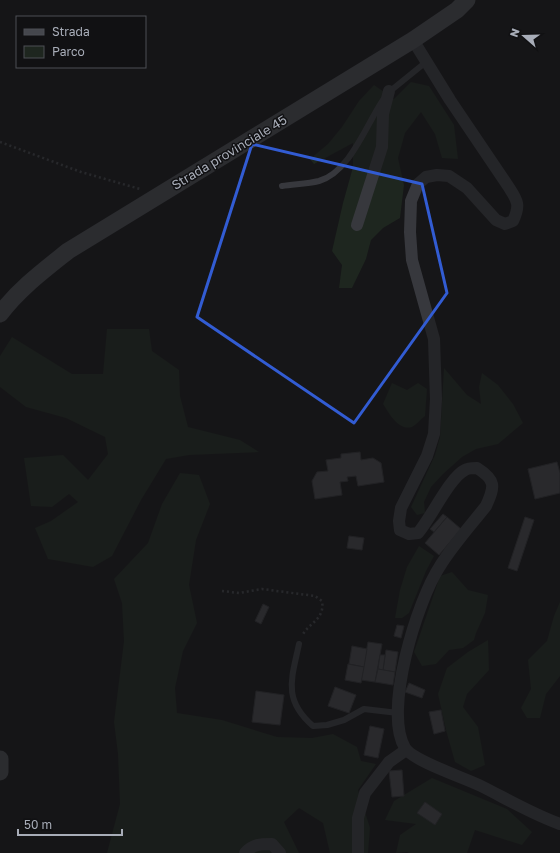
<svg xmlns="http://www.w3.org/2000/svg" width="560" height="853" font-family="'Golos Text',sans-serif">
  <rect width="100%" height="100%" fill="#161618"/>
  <g fill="#1e261f">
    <path d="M411,82L429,86L454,125L458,159L442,158L435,134L421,112L405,133L398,158L404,185L400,218L383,228L371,240L366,259L352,288H339L342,265L332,251L343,203L353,167V143L314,164L310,159L328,144L342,127L359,101L374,85L394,99Z"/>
    <path d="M107,329H149L152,351L179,370L180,396L188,427L240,440L259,452L189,455L166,459L141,500L112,556L93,567L48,559L35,528L51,521L78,502L69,494L52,507L31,506L24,458L63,455L88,480L108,454L105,437L66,418L26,407L0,387V356L12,337L72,374H103Z"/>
    <path d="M444,368L467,395L481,404L479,387L482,373L498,385L513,404L523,423L498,444L476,449L462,457L443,474L431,487L424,502L425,513L417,515L411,507L435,455L440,437Z"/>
    <path d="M392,383L407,390L418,383L427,389L425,416C421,419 416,425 412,427C398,431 389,413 383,404Z"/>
    <path d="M180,473L199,475L210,504L196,540L189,585L197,623L183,651L175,688L177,713L222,720L277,737L312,738L333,734L357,747L361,761L376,764L358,790L370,828L368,853H330L323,823L299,808L284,822L299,853H107L120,804L118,754L114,722L124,641L122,603L114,579L148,543L162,504Z"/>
    <path d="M419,546L434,556L426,571L409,613L402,618H395L400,590L407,567Z"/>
    <path d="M452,572L468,590L488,595L485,613L476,633L474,640L463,648L449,650L436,664L422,666L414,652L440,576Z"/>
    <path d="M560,602V676L546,694L540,718H527L521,708L531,689L528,660L547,641L554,616Z"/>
    <path d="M488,640L489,670L467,694L463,707L478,727L485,765L471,771L455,762L446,730L438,694L447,668L468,652Z"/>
    <path d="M432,778L507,809L532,832L522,845L475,830L467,853H409L407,852L396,853L400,835L416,824L385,820L394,801Z"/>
  </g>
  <g fill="#404145" stroke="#303034">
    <path d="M360,452L361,460L373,458L381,463L384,482L358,486L356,476L347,477L348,481L340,482L342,495L315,499L312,481L317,472L328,471L326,460L341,458V454Z"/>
    <path d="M557,462L560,473V493L535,499L528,469Z"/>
    <path d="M443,514L447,517L434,532L430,529Z"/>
    <path d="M447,517L461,529L439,555L425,543Z"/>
    <path d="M525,517L534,520L517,571L508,568Z"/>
    <path d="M349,536L364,538L362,550L347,548Z"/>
    <path d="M263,604L269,607L261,624L255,621Z"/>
    <path d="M397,625L404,626L401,638L394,636Z"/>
    <path d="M368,642L382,644L375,682L361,680Z"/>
    <path d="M352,646L367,649L364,667L349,664Z"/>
    <path d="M386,650L398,652L395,672L383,670Z"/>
    <path d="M380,655H385L383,670L378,669Z"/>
    <path d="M348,664L364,667L361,683L345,680Z"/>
    <path d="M378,669L395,672L393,685L375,682Z"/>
    <path d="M409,683L425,690L422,698L405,692Z"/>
    <path d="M335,687L356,695L349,713L328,706Z"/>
    <path d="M256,691L284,695L280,725L252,722Z"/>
    <path d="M441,710L445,731L434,734L429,712Z"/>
    <path d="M370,726L384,729L378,758L364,755Z"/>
    <path d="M402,770L404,796L392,797L389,771Z"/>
    <path d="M425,802L442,814L435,825L417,813Z"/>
  </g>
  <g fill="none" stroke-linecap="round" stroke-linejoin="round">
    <g stroke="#3d3f44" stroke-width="2.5" stroke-dasharray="2 3" stroke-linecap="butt">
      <path d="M0,142L81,172L140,189"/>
      <path d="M222,591L239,593L262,589L315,596L322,601C325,620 309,622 302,636"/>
    </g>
    <g stroke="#37383d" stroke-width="6">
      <path d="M389,92L426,62"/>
      <path d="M282,186C294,184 307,184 319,181C350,172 366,125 383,100"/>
      <path d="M299,644C292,678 282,699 313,726L327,725L344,720L364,709L398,713"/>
    </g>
    <g stroke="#37383d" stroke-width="12">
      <path d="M413,40L450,100L508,186C517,200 521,204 513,221L505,224L496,220L467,188L449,176L437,175L426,177L418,184L411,201L410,232L412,260L434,339L436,399L434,434L427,456L401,508L399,521L400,530L409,534L418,533C431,518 450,477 465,470C468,468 474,468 477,468C496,480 495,486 486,506C471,525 453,545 440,566C417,601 383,711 405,748C413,761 465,778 481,786C507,799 532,814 560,824"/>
      <path d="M357,225L382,147L383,114L389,91"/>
      <path d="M245,853C253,844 261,844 272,844L280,853"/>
      <path d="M358,853V818L365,793L389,762L406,750"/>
    </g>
    <g stroke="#45474d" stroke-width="17">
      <path d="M0,314C19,289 43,271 68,251L413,40L457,10L467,0"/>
      <path d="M0,759V772"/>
    </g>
  </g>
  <path d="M0 0H560V853H0ZM252,144L422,184L447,293L354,423L197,317Z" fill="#161618" fill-opacity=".55" fill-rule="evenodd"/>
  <path fill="none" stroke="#325cd3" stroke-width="3" stroke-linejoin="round" d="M252,144L422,184L447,293L354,423L197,317Z"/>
  <g text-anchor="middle" stroke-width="3" stroke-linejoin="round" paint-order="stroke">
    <g font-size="13" fill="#a8adb8" stroke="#111113">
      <text transform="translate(229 152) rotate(-31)" y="5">Strada provinciale 45</text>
    </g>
  </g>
  <rect x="16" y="16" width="130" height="52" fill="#111113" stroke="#4d4f55"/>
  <rect x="24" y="29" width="20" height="6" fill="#45474d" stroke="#4d4f55"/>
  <text x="52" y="36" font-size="12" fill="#a8adb8">Strada</text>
  <rect x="24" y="46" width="20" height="12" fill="#1e261f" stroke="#4d4f55"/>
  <text x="52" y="56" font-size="12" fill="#a8adb8">Parco</text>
  <g transform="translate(524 36) rotate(290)" stroke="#111113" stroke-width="3" paint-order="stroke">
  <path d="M0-3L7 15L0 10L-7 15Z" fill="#a8adb8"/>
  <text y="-6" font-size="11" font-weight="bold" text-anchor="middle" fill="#a8adb8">N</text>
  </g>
  <path d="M18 829v6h104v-6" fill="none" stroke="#a8adb8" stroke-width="2"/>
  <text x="24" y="829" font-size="12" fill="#a8adb8" stroke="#111113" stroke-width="3" paint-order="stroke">50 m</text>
</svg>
